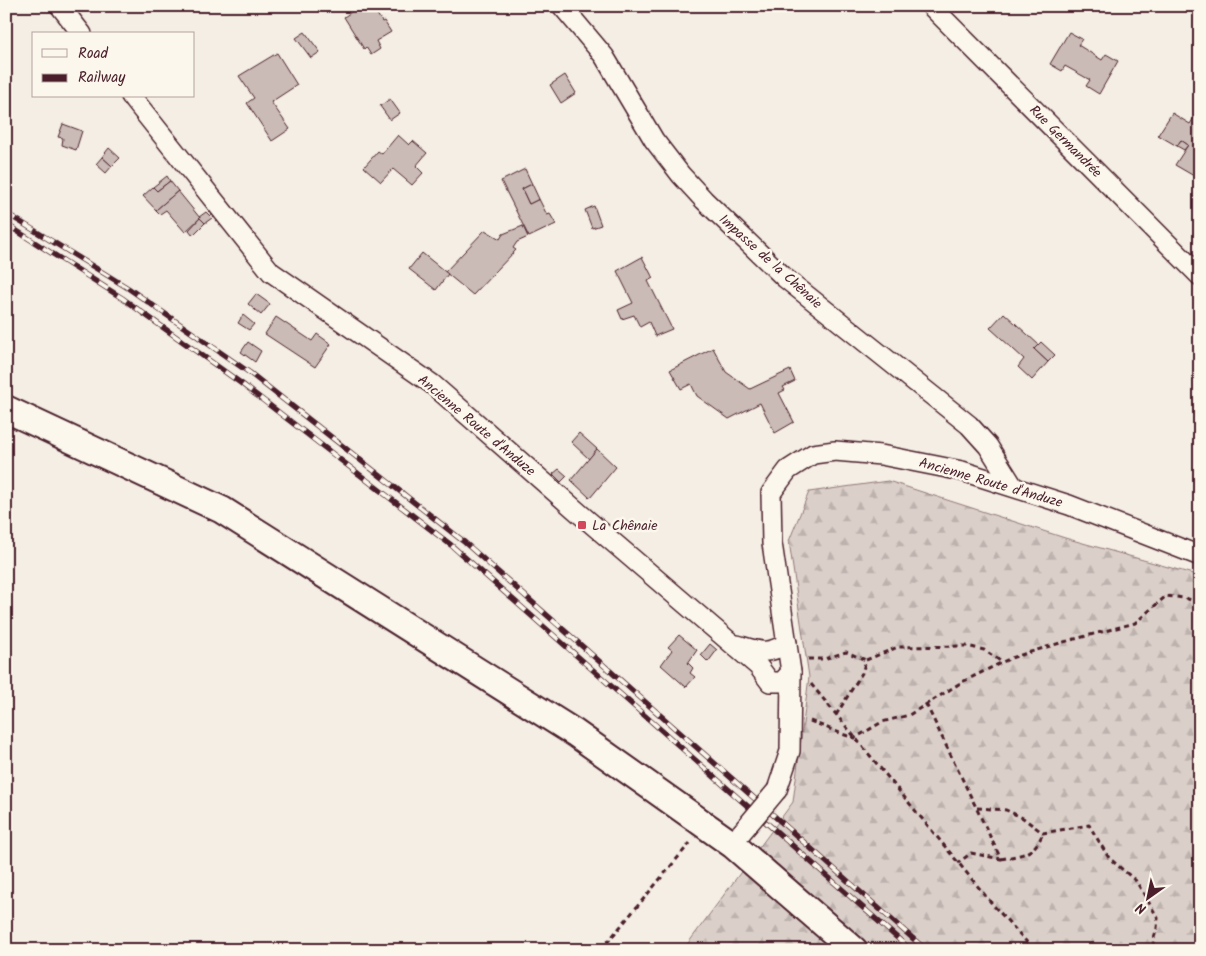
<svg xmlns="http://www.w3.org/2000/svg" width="1206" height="956" font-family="Kalam,sans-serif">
  <defs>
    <pattern id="forest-firs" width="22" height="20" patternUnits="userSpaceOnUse" patternTransform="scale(1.25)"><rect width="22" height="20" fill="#dbd0c9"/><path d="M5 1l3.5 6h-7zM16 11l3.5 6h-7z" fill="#bdb2ad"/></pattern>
  </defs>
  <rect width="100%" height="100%" fill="#f4eee4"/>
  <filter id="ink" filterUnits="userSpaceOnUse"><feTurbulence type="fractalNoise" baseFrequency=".02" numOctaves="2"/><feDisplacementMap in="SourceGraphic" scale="10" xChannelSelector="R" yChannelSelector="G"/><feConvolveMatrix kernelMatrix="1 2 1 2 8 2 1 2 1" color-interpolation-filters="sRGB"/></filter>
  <g filter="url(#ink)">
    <path fill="url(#forest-firs)" stroke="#92787a" d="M888,481L1065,538L1200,576V950H683L793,802L809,677L789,541L809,492Z"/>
    <g fill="#cabbb6" stroke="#4a1f2b">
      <path d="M360,6H372L382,22L384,21L391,32L376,41L380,49L371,55L366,47L364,49L344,17Z"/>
      <path d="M305,32L320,52L311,58L296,38Z"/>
      <path d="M1069,32L1082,39L1078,45L1102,60L1106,54L1118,61L1099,94L1086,86L1090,80L1065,66L1062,71L1050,64Z"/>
      <path d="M277,53L297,85L271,102L290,129L272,141L247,103L254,98L239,76Z"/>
      <path d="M565,75L576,93L561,103L550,85Z"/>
      <path d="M390,99L400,113L390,120L380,106Z"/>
      <path d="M1199,110L1200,166L1194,176L1175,165L1188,145L1181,140L1177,146L1158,135L1172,113L1190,124Z"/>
      <path d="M63,124L82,131L76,150L62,145L63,138L58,137Z"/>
      <path d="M398,135L409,145L413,141L427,153L416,166L423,173L412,185L393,169L381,182L364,167L378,151L382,154Z"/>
      <path d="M1181,140L1188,145L1184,150L1177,146Z"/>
      <path d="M109,148L120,158L112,166L102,157Z"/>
      <path d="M102,157L112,166L106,173L96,164Z"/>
      <path d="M525,169L532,184L522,189L529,204L539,199L547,215L550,214L556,224L529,237L501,181Z"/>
      <path d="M167,176L170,181L157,191L153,187Z"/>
      <path d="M170,181L178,191L156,210L143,196L153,187L157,191Z"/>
      <path d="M532,184L539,199L529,204L522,189Z"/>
      <path d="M178,191L200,218L185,232L166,210L160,214L156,210Z"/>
      <path d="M594,206L601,225L592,228L585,210Z"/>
      <path d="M206,212L212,218L205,223L199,217Z"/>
      <path d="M200,218L205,223L193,235L189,230Z"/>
      <path d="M523,226L528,237L517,242L513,248L516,250L473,295L445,272L485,230L500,239L503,234Z"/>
      <path d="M422,253L448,274L436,290L409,269Z"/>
      <path d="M642,257L653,278L648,281L672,329L655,336L649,322L640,327L634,315L622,319L618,310L633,303L617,271Z"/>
      <path d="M256,294L270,304L261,315L248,304Z"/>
      <path d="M1004,313L1039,345L1034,349L1048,362L1032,380L1018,367L1024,359L990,328Z"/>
      <path d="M243,315L254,324L249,330L238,323Z"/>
      <path d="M276,317L312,341L317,334L331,344L315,367L265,334Z"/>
      <path d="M248,342L261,351L255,362L241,352Z"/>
      <path d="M1041,342L1055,355L1048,362L1034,349Z"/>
      <path d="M713,348L726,372L750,389L790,370L795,381L783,387L785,390L779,393L794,422L775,433L760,403L729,419L697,396L691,384L681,389L670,370Z"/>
      <path d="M579,433L597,449L589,459L571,442Z"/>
      <path d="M597,449L616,467L590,498L571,480Z"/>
      <path d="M559,469L567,476L561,482L553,474Z"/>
      <path d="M679,635L697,650L688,663L693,668L690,673L695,677L686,687L661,665L672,650L668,647Z"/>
      <path d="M710,644L717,650L708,662L701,655Z"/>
    </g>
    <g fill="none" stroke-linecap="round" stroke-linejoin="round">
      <g stroke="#4a1f2b" stroke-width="22">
        <g id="minor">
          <path d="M60,6L82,34"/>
          <path d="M562,6L604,56L654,140L681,175L704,200L785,278L969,425L988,446L1013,486"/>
          <path d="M931,6L1200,276"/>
          <path d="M131,96L271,272L432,384L579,513L758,666L770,682H782L791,672"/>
          <path d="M737,645C758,651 767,656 787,643"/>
          <path d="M777,790L790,751L791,672L772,543L771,493L788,470L813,454L835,451L881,455L962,471L1069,505L1200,556"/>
        </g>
      </g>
      <g stroke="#4a1f2b" stroke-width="30">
        <path id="secondary" d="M6,409L222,510L575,733L733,845L854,950"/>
      </g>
      <g stroke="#4a1f2b" stroke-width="3" stroke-dasharray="5 4" stroke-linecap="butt">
        <path d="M808,659H824L846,652L866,660"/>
        <path d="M811,684L994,906L1034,950"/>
        <path d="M926,704L1001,859L971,853L958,863"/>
        <path d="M836,715L862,673L866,660L898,647L967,646L984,650L1002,662"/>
        <path d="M810,721L845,735L855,738L882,722L909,715L962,682L1011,658L1060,643L1135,623L1166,596L1185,598L1200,603"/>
        <path d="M977,808L1006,810L1023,818L1043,833L1089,825L1109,858L1136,881L1158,918L1157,928L1153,941L1154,950"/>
        <path d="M1001,859C1023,854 1033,856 1043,833"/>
        <path d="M601,950L690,843"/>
      </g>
      <use href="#minor" stroke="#fbf7ec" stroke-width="19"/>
      <use href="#secondary" stroke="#fbf7ec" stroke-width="26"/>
      <g stroke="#4a1f2b" stroke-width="5.5">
        <g id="rail">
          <path d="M6,213L128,288L250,373L463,541L926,950"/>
          <path d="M6,224L122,298L242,384L451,545L911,950"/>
        </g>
      </g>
      <use href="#rail" stroke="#fbf7ec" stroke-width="4" stroke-dasharray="11" stroke-linecap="butt"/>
      <g stroke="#4a1f2b" stroke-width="22" stroke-linecap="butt">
        <path id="minor-bridge" d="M741,833L777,790"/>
      </g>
      <use href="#minor-bridge" stroke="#fbf7ec" stroke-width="19"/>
    </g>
  </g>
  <rect fill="#d1495b" stroke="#fbf7ec" stroke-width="2" x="577" y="520" width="10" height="10" rx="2.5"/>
  <g text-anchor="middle" stroke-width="5" stroke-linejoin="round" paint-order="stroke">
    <g font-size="14" fill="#4a1f2b" stroke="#fbf7ec">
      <text transform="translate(1066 141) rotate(45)" y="5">Rue Germandrée</text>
      <text transform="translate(771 261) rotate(42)" y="5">Impasse de la Chênaie</text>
      <text transform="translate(477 425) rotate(40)" y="5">Ancienne Route d'Anduze</text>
      <text transform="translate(991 482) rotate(16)" y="5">Ancienne Route d'Anduze</text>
    </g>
    <g font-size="14" fill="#4a1f2b" stroke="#fbf7ec" text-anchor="start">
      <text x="592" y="530">La Chênaie</text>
    </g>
  </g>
  <rect width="1206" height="956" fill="none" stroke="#fbf7ec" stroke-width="25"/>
  <rect x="12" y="12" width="1181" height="931" fill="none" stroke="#4a1f2b" stroke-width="2" filter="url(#ink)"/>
  <rect x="32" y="32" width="162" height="65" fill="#fbf7ec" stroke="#b4a19f"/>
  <rect x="42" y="49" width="25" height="8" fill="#fbf7ec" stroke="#b4a19f"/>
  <text x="78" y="58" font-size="15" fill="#4a1f2b">Road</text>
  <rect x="42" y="74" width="25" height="8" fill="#4a1f2b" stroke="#b4a19f"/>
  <text x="78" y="82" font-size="15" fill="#4a1f2b">Railway</text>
  <g transform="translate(1148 898) rotate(213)" stroke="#fbf7ec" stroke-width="4" paint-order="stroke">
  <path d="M0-4L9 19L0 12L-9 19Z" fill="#4a1f2b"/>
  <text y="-8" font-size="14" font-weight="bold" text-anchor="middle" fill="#4a1f2b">N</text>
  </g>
</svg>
